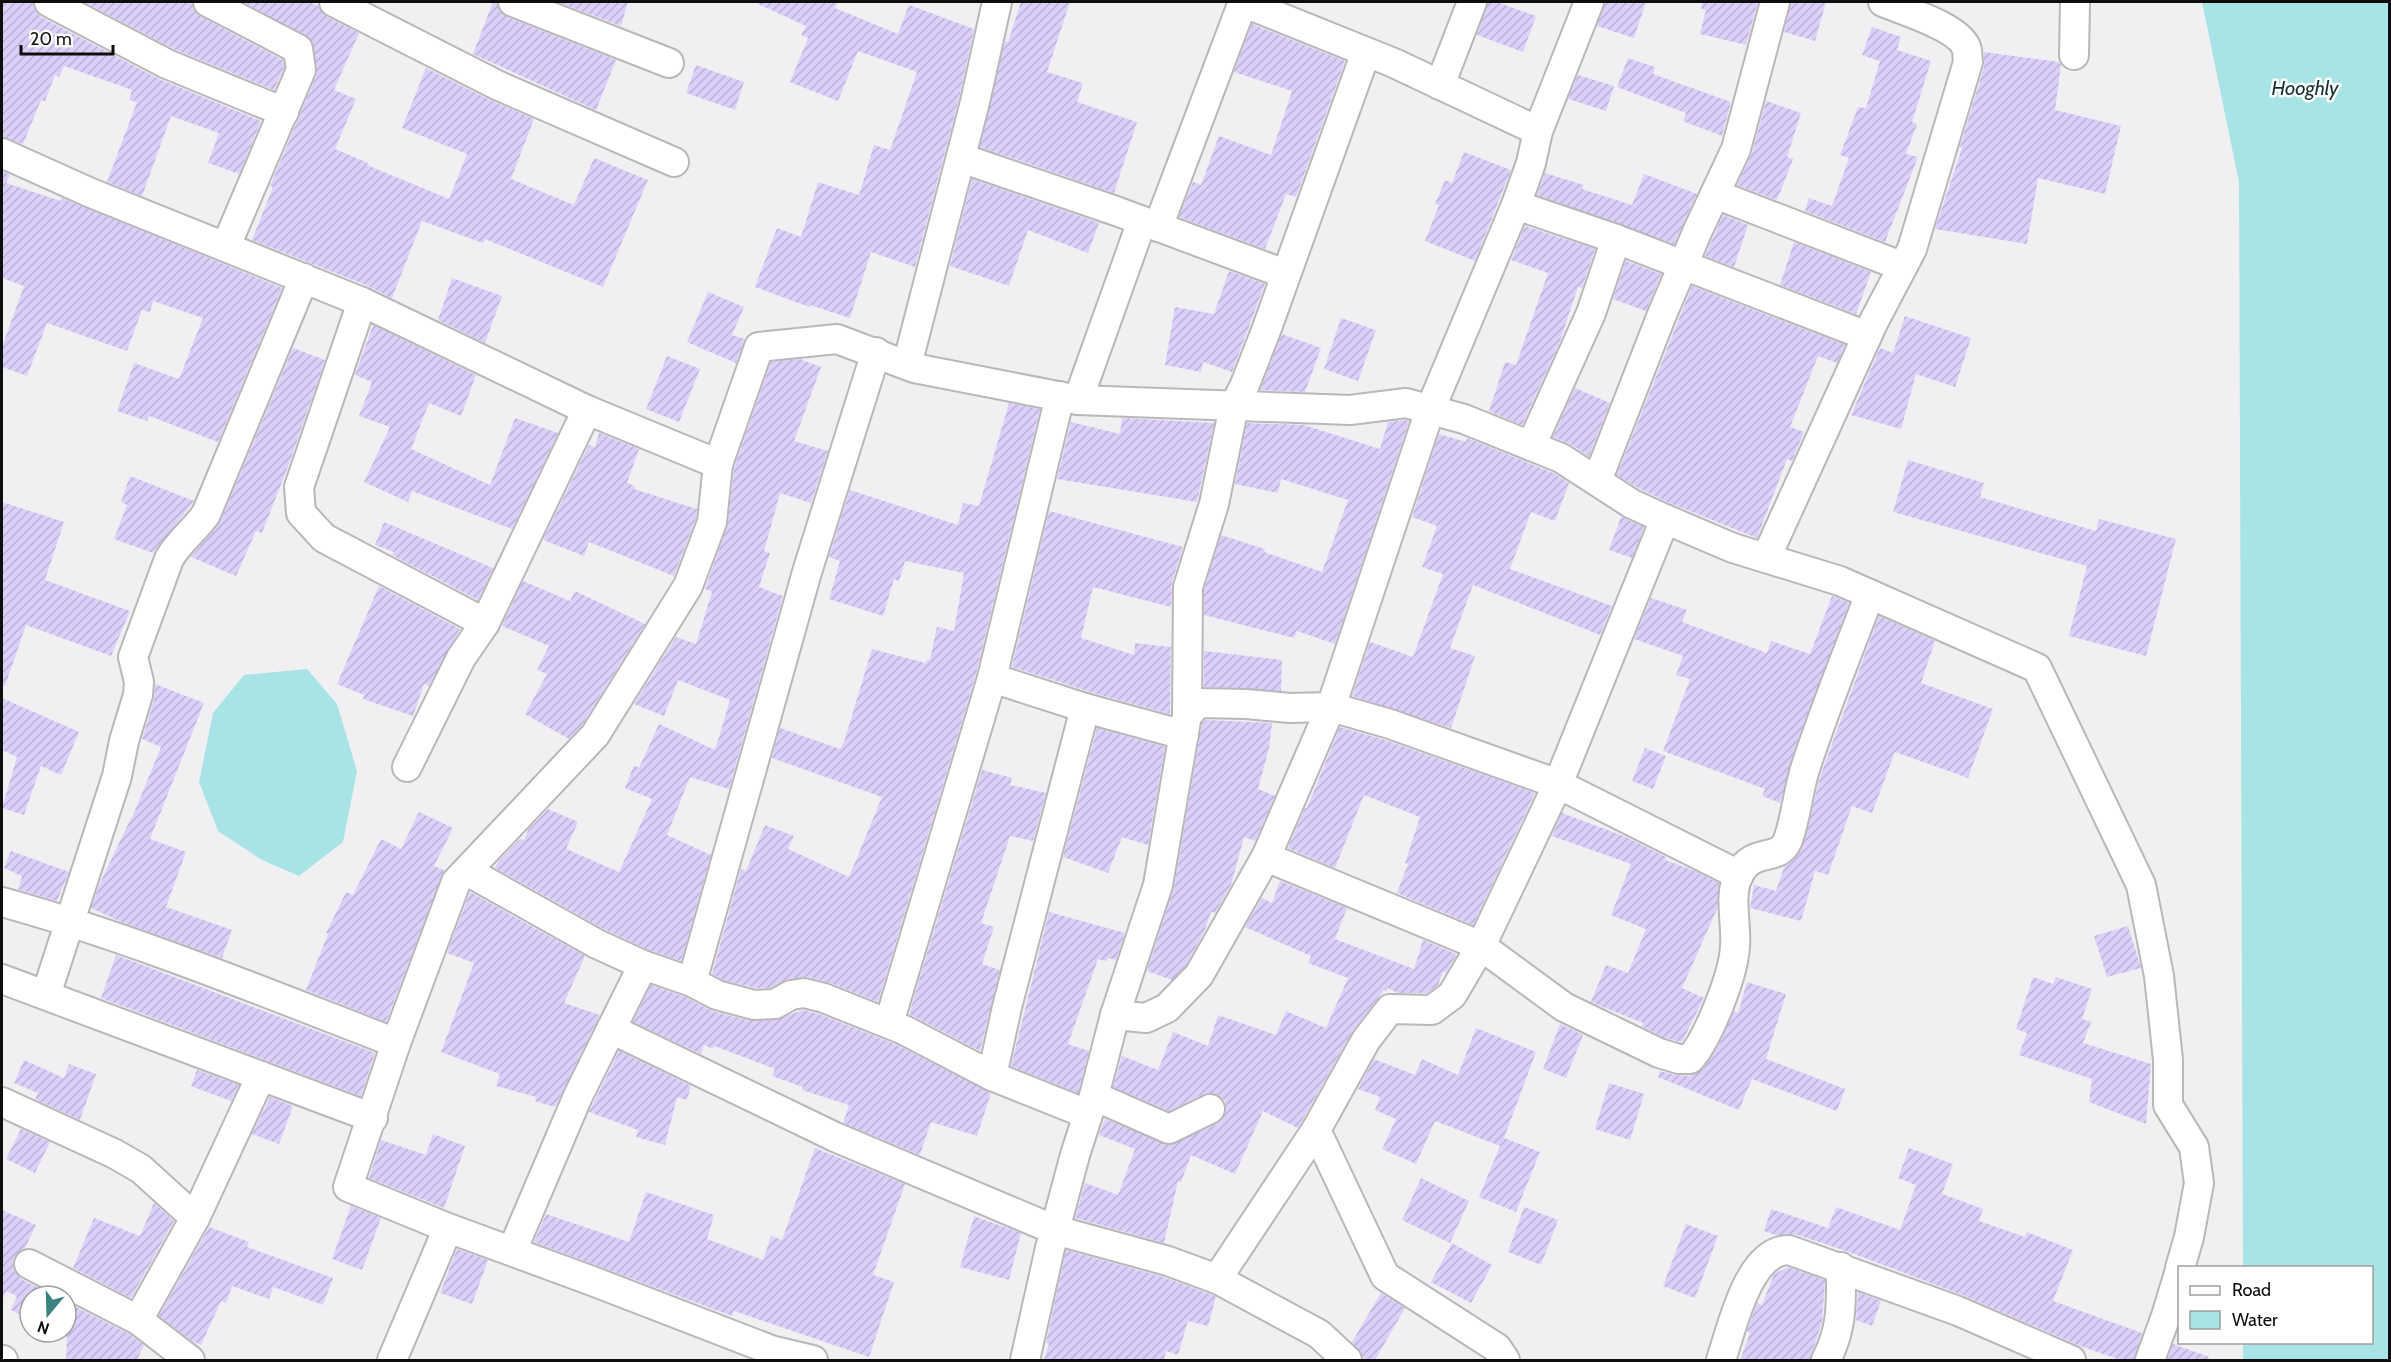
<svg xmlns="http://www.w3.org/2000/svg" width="2391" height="1362" font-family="Cabin,sans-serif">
  <defs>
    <pattern id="building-hatch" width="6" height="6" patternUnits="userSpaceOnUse" patternTransform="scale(1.5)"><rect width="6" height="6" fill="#dcd0fb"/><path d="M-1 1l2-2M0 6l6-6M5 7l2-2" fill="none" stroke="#bcb1d6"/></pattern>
  </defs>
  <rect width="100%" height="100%" fill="#f0f0f2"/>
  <g fill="#a8e3e6">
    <path d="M2202,2H2389V1360H2243V1343L2372,1342V1268L2243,1267L2239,182Z"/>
    <path d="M307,669L337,704L357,771L343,842L299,876L262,860L218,831L199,782L213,713L244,675Z"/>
  </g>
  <g fill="url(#building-hatch)">
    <path d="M2,2H33L35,10L41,17L159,79L261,121L239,174L208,163L219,133L171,116L142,196L107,182L137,102L129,100L132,90L64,66L59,77L55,75L45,101L41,100L23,144L2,137Z"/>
    <path d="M84,2H192L194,10L200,16L283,60L284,68L274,90L174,49Z"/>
    <path d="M243,2H309L318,6L327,17L359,33L334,90L356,99L335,149L368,163L367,165L449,199L467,154L402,128L426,68L492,101L534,119L511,179L574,205L594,158L648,180L603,287L485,239L483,243L422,221L392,298L366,285L252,240L273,187L270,186L316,76L317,68L311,39Z"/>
    <path d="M493,2H497L500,12L507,17L616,60L596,110L473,54Z"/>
    <path d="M557,2H628L621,26Z"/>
    <path d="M754,2H838L835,8L898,34L909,5L974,29L959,98L915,267L871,252L850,318L810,305L809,307L755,287L777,228L801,237L818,182L859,195L874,145L890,150L917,72L858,51L838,101L790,82L808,38L801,35L806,26Z"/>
    <path d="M1021,2H1070L1047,72L1083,83L1077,102L1137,122L1114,193L980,147L1005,41L1008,42Z"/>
    <path d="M1488,2H1497L1536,16L1523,52L1477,35Z"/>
    <path d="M1605,2H1646L1634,38L1597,26Z"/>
    <path d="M1702,2H1758L1746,45L1700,34L1706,10L1701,9Z"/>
    <path d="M1791,2H1826L1815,41L1784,32Z"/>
    <path d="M1252,24L1345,61L1296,197L1286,194L1265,249L1179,217L1193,182L1201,185L1219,136L1271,155L1292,91L1234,72Z"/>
    <path d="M1872,27L1901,37L1897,50L1931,61L1912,122L1917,124L1906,154L1918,157L1885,242L1805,211L1809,198L1832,206L1849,158L1840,155L1858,107L1866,108L1880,61L1862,55Z"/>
    <path d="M1984,52L2059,62L2061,65L2055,110L2121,126L2105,194L2038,178L2027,244L1935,229L1962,148L1960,147L1984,67Z"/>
    <path d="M1628,58L1655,67L1653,74L1731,102L1722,136L1683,121L1686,113L1617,87Z"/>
    <path d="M696,65L744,82L735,110L686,93Z"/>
    <path d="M1578,75L1614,86L1606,111L1568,99Z"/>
    <path d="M1766,101L1801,113L1787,157L1793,159L1777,200L1737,185L1752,153Z"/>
    <path d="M1464,152L1511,170L1475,261L1425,241L1439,205L1435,204L1445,180L1452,183Z"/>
    <path d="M2,171L10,175L6,183L61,201L62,198L282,288L218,442L149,416L147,421L117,411L134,363L179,379L203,318L153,301L150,312L142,310L127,351L47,323L27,376L2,367V347L24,286L2,278Z"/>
    <path d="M1545,173L1584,185L1582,189L1632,205L1644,174L1697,194L1674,244L1537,195Z"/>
    <path d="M972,179L1099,223L1088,253L1028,230L1009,286L950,266Z"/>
    <path d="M1723,215L1748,225L1734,267L1705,256Z"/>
    <path d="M1525,226L1595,249L1582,288L1578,287L1559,344L1522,425L1489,411L1505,362L1516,365L1548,273L1511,260Z"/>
    <path d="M1794,242L1871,272L1856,314L1780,285Z"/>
    <path d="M1626,261L1661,274L1646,311L1613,299Z"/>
    <path d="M1229,271L1265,284L1232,372L1203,362L1201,372L1165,365L1175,307L1214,314Z"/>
    <path d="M452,278L502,296L485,343L438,320Z"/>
    <path d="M1692,286L1845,345L1837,363L1818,356L1790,427L1804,432L1792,461L1787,459L1757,538L1672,504L1640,489L1617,475Z"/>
    <path d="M708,292L744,307L732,335L745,339L736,363L687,342Z"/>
    <path d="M1905,316L1971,338L1955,387L1916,374L1901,429L1851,415L1880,348L1893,353Z"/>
    <path d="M1341,318L1376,330L1358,381L1324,369Z"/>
    <path d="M373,325L476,375L461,416L429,403L411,449L490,485L515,418L558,433L512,529L412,491L408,502L364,482L390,427L359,416L372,382L355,375Z"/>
    <path d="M1282,334L1321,348L1305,392L1260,390Z"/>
    <path d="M293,348L325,360L289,464L262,533L256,531L236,576L191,557L221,520Z"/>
    <path d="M667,356L700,369L679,422L646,409Z"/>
    <path d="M800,359L821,367L794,441L828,451L811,503L780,493L764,551L770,553L759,587L783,596L729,789L690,777L667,835L711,855L681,961L649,950L604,929L495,868L498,862L520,839L524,840L528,830L548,809L578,822L566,849L619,872L652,799L625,788L634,765L639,768L659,724L715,750L730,700L678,680L664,716L634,704L676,637L696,644L712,592L705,589L728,524L734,468L771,362Z"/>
    <path d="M1575,388L1610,403L1589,456L1570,444L1553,437Z"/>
    <path d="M1009,403L1040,409L976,674L878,1002L830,983L808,977L788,979L770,988H756L723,980L712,974L741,869L746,871L765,825L794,836L788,849L849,877L882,797L772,758L780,728L840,749L844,742L872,649L926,663L928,659L930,660L937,627L954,631L964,573L905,561L899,581L894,579L883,616L829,599L840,561L829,557L850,490L958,525L963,503L979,506Z"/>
    <path d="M1122,418L1214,423L1197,502L1057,479L1071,422L1120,434Z"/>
    <path d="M1405,420L1409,421L1335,644L1297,631L1294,638L1204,615V590L1221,535L1265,549L1264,552L1322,572L1348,500L1281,479L1278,493L1235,484L1247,423L1304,425L1380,449L1388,422Z"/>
    <path d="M599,433L639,449L627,483L635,486L634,489L697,509L696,518L674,576L589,542L584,556L543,540L589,445L595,447Z"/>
    <path d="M1439,434L1466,442L1467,438L1553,473L1569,483L1555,521L1531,512L1510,569L1612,606L1600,635L1473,585L1450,648L1475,656L1451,728L1352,696L1370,642L1413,657L1443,574L1422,567L1437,526L1412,517Z"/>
    <path d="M1908,460L1984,483L1980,497L2096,531L2099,519L2176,539L2146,656L2069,636L2087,566L1893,512Z"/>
    <path d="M130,476L194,501L153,553L114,539L127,505L121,502Z"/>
    <path d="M2,502L64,522L45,580L130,611L111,656L26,625L5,686L2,685Z"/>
    <path d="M1049,511L1183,547L1172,582L1171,607L1093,587L1081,638L1134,655L1135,643L1171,647L1170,714L1097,694L1012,667Z"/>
    <path d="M1621,517L1644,527L1632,558L1609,550Z"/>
    <path d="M384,522L493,568L478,600L392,555L394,552L375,545Z"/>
    <path d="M523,581L570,601L575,591L645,624L582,725L569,739L525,714L547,674L537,670L549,646L502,626Z"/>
    <path d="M379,586L460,629L429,686L424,684L413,716L363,699L364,695L337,684Z"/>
    <path d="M1832,596L1849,603L1797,742L1780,803L1762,796L1765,789L1663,751L1690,679L1676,675L1683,656L1634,639L1651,598L1687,610L1682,622L1767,653L1771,641L1810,654Z"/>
    <path d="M1879,616L1935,641L1921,683L1993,709L1968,778L1895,752L1872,813L1852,806L1828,875L1815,871L1801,921L1750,908L1754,885L1776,891L1784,867L1794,860L1802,848L1821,774Z"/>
    <path d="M1204,651L1282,660L1281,691L1204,687Z"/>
    <path d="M155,684L204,703L150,839L186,852L166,907L232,930L222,958L119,921L91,908L100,883L131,818H132L161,747L142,739L154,700Z"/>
    <path d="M2,698L79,732L61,775L41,766L24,815L2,808L17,757L2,750Z"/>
    <path d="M1206,720L1272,723L1269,748L1258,789L1275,796L1255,841L1244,837L1231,885L1215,913L1211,912L1204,932L1186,965L1172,980L1147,971L1174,888L1202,723Z"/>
    <path d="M1340,727L1385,740L1535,793L1473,925L1397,893L1408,864L1405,863L1420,817L1364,795L1335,868L1288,848L1305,808H1307Z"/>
    <path d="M1097,728L1165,747L1148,845L1122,837L1108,873L1063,857Z"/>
    <path d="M1645,748L1666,756L1653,789L1632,781Z"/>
    <path d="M982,770L1012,778L1010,785L1046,793L1033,841L1010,836L981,923L994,927L982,964L1000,970L980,1051L909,1014Z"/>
    <path d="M419,812L453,828L434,866L444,870L386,1022L306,990L328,934L326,933L346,892L353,895L381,839L401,849Z"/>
    <path d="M1562,813L1626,837L1666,857L1665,860L1695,871L1719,883L1717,909L1682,988L1704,998L1682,1042L1665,1038L1642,1026L1643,1023L1591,1002L1606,965L1628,973L1646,929L1611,915L1631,864L1552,836Z"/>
    <path d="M11,851L69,872L57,901L18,889L22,876L4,868Z"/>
    <path d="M1280,881L1347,908L1335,939L1414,969L1423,940L1456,954L1455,957L1446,973L1443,972L1438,985L1427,993H1398L1387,988L1386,991L1384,990L1352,1032L1298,1128L1263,1111L1235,1174L1191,1155L1181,1182L1178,1181L1164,1243L1075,1218L1085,1183L1118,1195L1135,1149L1099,1135L1105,1119L1170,1145L1217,1124L1223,1119L1226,1111L1225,1101L1220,1096L1212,1093L1203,1094L1169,1111L1113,1087L1122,1056L1158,1070L1173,1032L1208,1046L1218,1015L1276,1035L1286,1011L1326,1028L1348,978L1308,963L1311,956L1245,927L1262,898L1272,903Z"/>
    <path d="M470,892L585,956L564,1003L600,1015L555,1107L535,1101L536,1097L496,1086L500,1074L441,1052L474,963L447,953Z"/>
    <path d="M1049,912L1125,933L1116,960L1108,958L1107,961L1098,959L1068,1044L1089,1051L1078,1093L1011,1066Z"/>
    <path d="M2128,926L2141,968L2107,977L2094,936Z"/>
    <path d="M116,955L375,1053L361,1096L101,998Z"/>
    <path d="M2033,977L2053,984L2056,977L2092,989L2082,1019L2091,1022L2083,1043L2151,1064L2146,1124L2089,1102L2092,1079L2019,1055L2027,1033L2016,1029Z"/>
    <path d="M1747,982L1786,994L1766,1059L1845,1089L1837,1111L1752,1079L1739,1110L1658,1077L1660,1071L1675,1075L1690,1076L1703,1069L1719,1045L1734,1011L1738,1013Z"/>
    <path d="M651,985L685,997L712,1011L750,1021L776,1020L803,1010L819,1014L897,1045L991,1093L977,1136L931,1122L920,1155L843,1123L849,1105L802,1090L803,1087L772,1076L775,1069L714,1046L713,1049L704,1045L701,1054L633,1022Z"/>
    <path d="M1560,1024L1583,1035L1566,1078L1543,1069Z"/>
    <path d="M1476,1028L1536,1052L1504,1138L1540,1152L1516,1212L1479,1197L1500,1146L1435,1121L1416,1164L1382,1149L1396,1119L1375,1110L1380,1097L1358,1089L1374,1059L1415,1075L1422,1059L1458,1075Z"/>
    <path d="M619,1051L691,1086L687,1100L677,1097L665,1145L636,1137L638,1130L589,1112Z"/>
    <path d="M24,1060L64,1078L69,1064L96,1074L80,1120L35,1099L38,1093L14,1083Z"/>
    <path d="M197,1070L239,1085L231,1101L191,1086Z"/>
    <path d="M1609,1083L1644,1094L1630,1140L1595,1129Z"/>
    <path d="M270,1097L293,1106L279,1144L252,1134Z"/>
    <path d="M21,1129L50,1142L35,1173L6,1159Z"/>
    <path d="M433,1134L465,1146L444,1208L369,1178L381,1140L426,1155Z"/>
    <path d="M815,1148L905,1184L873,1275L894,1282L869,1357L734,1311L732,1316L534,1242L546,1214L629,1242L646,1192L714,1215L707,1239L763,1260L771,1236L782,1240Z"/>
    <path d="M1909,1148L1953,1164L1942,1194L1983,1209L1979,1221L2025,1237L2027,1232L2073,1250L2053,1301L2142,1333L2134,1360H2120L2078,1345L1965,1296L1849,1252L1795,1234L1778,1236L1764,1231L1771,1209L1828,1228L1836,1207L1900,1230L1916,1185L1898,1178Z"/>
    <path d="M1421,1178L1469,1201L1450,1243L1402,1220Z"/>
    <path d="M154,1203L174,1221L131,1298L73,1268L94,1218L140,1236Z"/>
    <path d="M351,1206L381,1218L362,1270L332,1259Z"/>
    <path d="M1524,1207L1558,1220L1541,1265L1508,1252Z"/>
    <path d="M2,1210L36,1225L25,1248L20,1251L14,1257L13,1264L15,1272L21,1279L55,1296H30V1319L11,1310L17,1296L6,1291L2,1301Z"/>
    <path d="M974,1216L1021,1233L1009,1280L960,1267Z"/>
    <path d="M1686,1224L1718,1236L1695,1298L1663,1286Z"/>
    <path d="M209,1227L249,1242L247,1247L333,1278L323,1305L273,1287L269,1299L232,1286L226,1303L221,1301L201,1345L192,1341L159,1316Z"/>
    <path d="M1452,1243L1492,1265L1471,1303L1431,1282Z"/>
    <path d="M457,1249L488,1260L472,1304L440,1293Z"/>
    <path d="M1066,1250L1163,1277L1210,1294L1216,1297L1208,1326L1188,1321L1178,1355L1166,1351L1164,1360H1044L1049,1344L1046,1343Z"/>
    <path d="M1788,1267L1825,1280L1822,1322L1810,1360H1740L1750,1333L1747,1331L1757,1303L1762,1305L1774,1274Z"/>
    <path d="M1858,1292L1881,1301L1872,1326L1856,1320Z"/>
    <path d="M1381,1293L1405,1308L1375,1360H1365L1352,1342Z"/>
    <path d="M66,1302L129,1334L144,1345L137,1360H66L67,1336L58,1332H66Z"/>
    <path d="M2173,1344L2209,1357L2208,1360H2167Z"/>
  </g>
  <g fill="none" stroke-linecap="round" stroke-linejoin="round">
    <g stroke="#b8b7ba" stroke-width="32">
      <g id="minor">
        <path d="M49,2L167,64L284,112"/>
        <path d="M208,2L298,49L301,70L226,246"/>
        <path d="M334,2L499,86L674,162"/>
        <path d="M513,2L669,63"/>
        <path d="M1242,2L1394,63L1538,131"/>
        <path d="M2074,55L2075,2"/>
        <path d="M1440,85L1472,2"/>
        <path d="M2,153L91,193L362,302L587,410L718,464L759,347L837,339L914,368L1078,400L1350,410L1406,403L1464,419L1561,458L1632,504L1665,519L1733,548L1840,581L2037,668L2141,885L2159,976L2168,1060V1105L2194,1147L2199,1183L2189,1237L2180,1268"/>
        <path d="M961,158L1116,211L1285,274"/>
        <path d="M1715,194L1901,266"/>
        <path d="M1516,205L1616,239L1867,336"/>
        <path d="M1158,227L1243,2"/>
        <path d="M362,302L299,487L301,513L324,538L485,623"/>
        <path d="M907,365L975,102L997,2"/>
        <path d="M1078,400L1142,221"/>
        <path d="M1531,446L1591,313L1616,239"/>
        <path d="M1597,481L1661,317L1698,230L1736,149L1775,2"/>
        <path d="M1766,558L1873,323L1912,249L1968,62C1967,57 1968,51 1966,47C1957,26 1904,11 1883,2"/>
        <path d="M992,678L1085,708L1184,735"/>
        <path d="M1187,715L1199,703L1246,704L1290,708L1331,707L1390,724L1558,784L1739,875"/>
        <path d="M407,767L461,658L485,623L587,410"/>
        <path d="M1266,857L1481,946L1564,1007L1659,1053L1679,1059H1690C1708,1039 1734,974 1735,946C1737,924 1728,895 1739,874C1754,846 1779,863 1788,840C1796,817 1798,792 1805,769C1824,710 1848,652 1870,594"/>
        <path d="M467,871L597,944L643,965L692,982L717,995L754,1005L775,1004L791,995L804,993L824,998L904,1030L992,1076L1087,1114"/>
        <path d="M2,902C136,939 266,993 396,1043"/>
        <path d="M2,979L373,1118"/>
        <path d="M692,982L807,572L876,352"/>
        <path d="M46,995L117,776L124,741L138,695L139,682L133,657L169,559C178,542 195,530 206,514L304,278"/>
        <path d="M1115,1015L1146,1018L1167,1008L1199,975L1266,857L1331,707L1430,410L1516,205L1531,163L1538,131L1589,2"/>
        <path d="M889,1023L992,678L1060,396"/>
        <path d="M611,1029L835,1137L1055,1230L1168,1261L1217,1279L1319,1334L1347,1360"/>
        <path d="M992,1076L1007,1007L1085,708"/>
        <path d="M1094,1096L1169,1129L1210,1109"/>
        <path d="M2,1102L115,1154L141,1169L195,1218"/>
        <path d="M1316,1130L1385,1276L1497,1348L1505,1360"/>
        <path d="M448,1228L348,1187L396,1043L456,882L595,735L688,586L712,522L718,464"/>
        <path d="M512,1251L578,1096L643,965"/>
        <path d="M29,1264L138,1320L190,1360"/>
        <path d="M1217,1279L1316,1130L1366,1040L1390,1009L1432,1010L1452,995L1481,946L1558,784L1665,519"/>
        <path d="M138,1320L195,1218L261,1076"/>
        <path d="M2,1360H3"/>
        <path d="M392,1360L448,1228L595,1282L771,1350L813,1360"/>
        <path d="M1025,1360L1050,1248L1075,1155L1094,1096L1115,1015L1158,885L1187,715L1188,587L1214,504L1234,406L1244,387L1267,328L1366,52"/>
        <path d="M1721,1360C1732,1328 1748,1250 1789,1250L1958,1311L2071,1360"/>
        <path d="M1826,1360C1843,1327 1841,1303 1841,1267"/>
        <path d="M2150,1360L2166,1316L2180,1270"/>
      </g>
    </g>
    <use href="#minor" stroke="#fff" stroke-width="28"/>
  </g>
  <g text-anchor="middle" stroke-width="5" stroke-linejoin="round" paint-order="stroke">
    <g font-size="20" font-style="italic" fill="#112f31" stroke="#fff">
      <text x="2305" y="95">Hooghly</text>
    </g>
  </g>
  <rect width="2391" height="1362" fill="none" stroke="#0e0e0f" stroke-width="6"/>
  <rect x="2178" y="1266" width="195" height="78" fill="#ffffff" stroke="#9f9f9f" stroke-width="1.5"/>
  <rect x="2190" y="1286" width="30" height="9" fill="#ffffff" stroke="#9f9f9f" stroke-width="1.5"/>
  <text x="2232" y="1296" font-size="18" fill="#0e0e0f">Road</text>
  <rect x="2190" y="1311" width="30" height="18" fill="#a8e3e6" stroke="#9f9f9f" stroke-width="1.5"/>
  <text x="2232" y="1326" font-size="18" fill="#0e0e0f">Water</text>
  <g transform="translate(48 1314) rotate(199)"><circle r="28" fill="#ffffff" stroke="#9f9f9f" stroke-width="1.5"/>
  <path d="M0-4.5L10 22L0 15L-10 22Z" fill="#3b837e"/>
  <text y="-9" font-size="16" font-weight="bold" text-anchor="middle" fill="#0e0e0f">N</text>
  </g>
  <path d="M21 45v9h92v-9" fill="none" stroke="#0e0e0f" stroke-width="3"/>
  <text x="30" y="45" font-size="18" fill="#0e0e0f" stroke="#ffffff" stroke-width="4.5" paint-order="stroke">20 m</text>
</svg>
